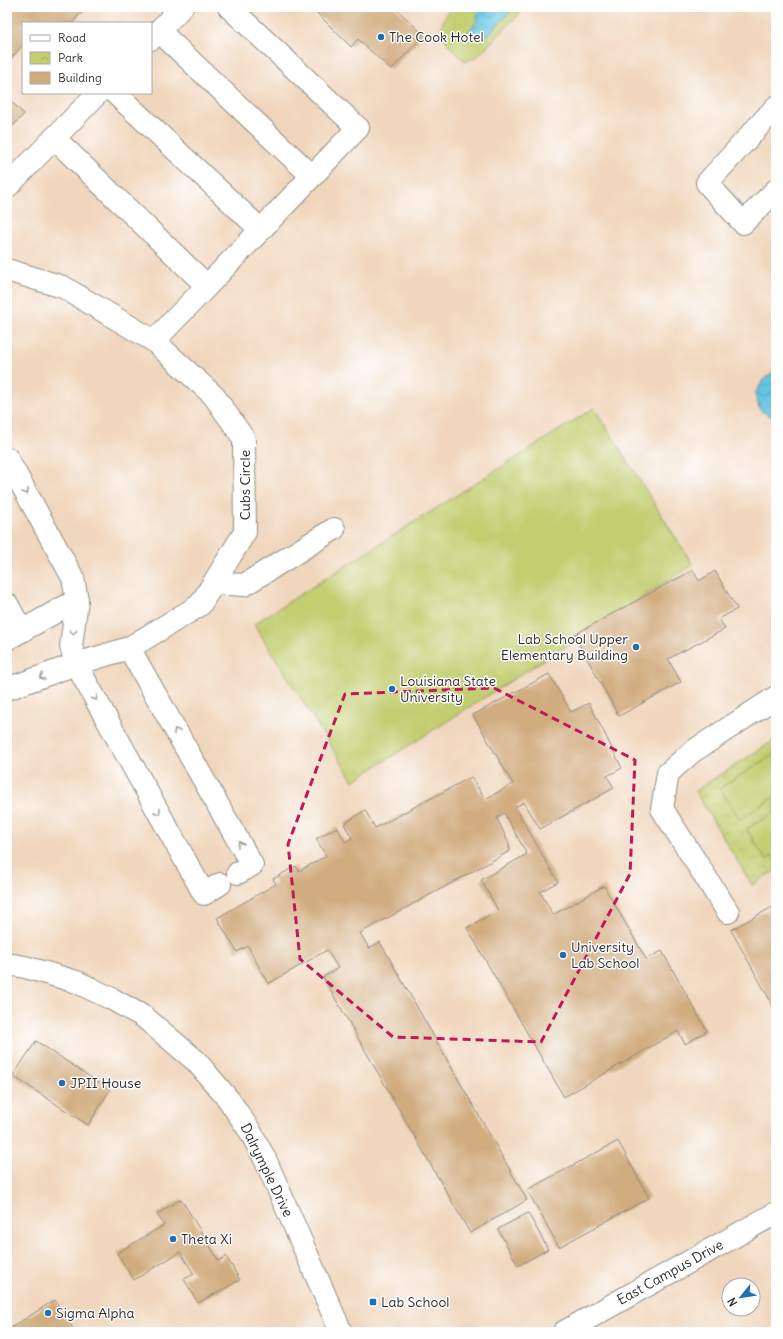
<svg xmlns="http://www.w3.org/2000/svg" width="783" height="1339" font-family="Delius,sans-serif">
  <defs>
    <pattern id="park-crowns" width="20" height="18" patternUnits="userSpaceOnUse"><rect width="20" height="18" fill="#c2ce6f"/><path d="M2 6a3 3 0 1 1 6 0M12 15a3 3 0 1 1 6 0" fill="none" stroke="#a7b160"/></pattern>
    <pattern id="water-waves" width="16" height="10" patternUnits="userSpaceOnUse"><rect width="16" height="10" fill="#64c5e2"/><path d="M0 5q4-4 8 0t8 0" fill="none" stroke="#57a9c2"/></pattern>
  </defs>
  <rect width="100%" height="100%" fill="#fff"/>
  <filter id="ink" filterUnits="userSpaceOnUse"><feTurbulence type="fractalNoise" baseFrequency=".025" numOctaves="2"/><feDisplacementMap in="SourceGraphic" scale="8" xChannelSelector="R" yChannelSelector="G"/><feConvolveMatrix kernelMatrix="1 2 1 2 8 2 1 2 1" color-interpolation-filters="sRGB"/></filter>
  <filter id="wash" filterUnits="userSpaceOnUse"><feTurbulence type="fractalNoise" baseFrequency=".012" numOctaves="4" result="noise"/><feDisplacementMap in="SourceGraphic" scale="16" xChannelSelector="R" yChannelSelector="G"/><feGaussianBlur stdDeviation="0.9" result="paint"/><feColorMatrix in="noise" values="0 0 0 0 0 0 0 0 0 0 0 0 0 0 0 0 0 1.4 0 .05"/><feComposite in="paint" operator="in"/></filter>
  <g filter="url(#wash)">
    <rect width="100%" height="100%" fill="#f1edd7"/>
    <path fill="#f0d6bc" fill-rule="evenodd" d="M7,7H776V1332H7ZM23,23H151V93H23ZM729,1285H753V1309H729Z"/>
    <path fill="url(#park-crowns)" stroke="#767c4d" d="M776,739V870L752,885L695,791Z"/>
    <g fill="#c2ce6f" stroke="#767c4d">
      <path d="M449,7H526L476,58L465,61C451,48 431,32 449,12L447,10Z"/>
      <path d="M594,408L693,565L353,781L254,624Z"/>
      <path d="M776,753V796L740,819L720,788Z"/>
      <path d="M776,811V854L766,860L747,829Z"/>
    </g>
    <g fill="url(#water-waves)" stroke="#487886">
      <path d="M491,7H505L510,12L483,40L478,36L475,39L470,38L468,32L477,21V14L483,8Z"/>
      <path d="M776,370V419L760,410L755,394L764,379Z"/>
    </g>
    <g id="blocks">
      <g fill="#d1ac7f">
        <path d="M7,7H78L83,11L72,23H23V45L7,63Z"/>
        <path d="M311,7H394L424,35L391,70L358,39L351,47Z"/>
        <path d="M7,97L24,114L7,132Z"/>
        <path d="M693,570L699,581L715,571L737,609L719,619L725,629L668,659L681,682L619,716L574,635L608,616Z"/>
        <path d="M549,674L571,712L589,703L622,768L607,776L614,788L540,829L524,802L515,807L558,882L540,892L553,915L604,886L646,959L662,951L707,1031L685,1044L678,1031L564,1097L467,928L498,910L481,880L527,854L504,813L497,818L509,844L510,851L360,933L369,948L380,942L527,1200L470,1233L323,977L338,968L327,950L268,984L248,946L237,952L217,918L276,884L273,879L296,866L299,871L326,856L316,839L337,827L345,842L352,838L344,824L365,810L375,828L471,777L485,799L513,784L473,715Z"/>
        <path d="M776,905V1011L731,930Z"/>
        <path d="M36,1041L110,1090L88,1125L13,1076Z"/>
        <path d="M618,1141L649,1198L559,1247L527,1190Z"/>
        <path d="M181,1199L219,1261L226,1256L240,1280L198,1303L184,1279L194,1274L180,1252L134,1280L117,1253L164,1225L157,1214Z"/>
        <path d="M528,1213L548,1249L518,1266L498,1229Z"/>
        <path d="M55,1300L75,1332H15L12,1327Z"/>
      </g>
    </g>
  </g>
  <g filter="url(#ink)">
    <use href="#blocks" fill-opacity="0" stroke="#8e8c81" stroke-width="1"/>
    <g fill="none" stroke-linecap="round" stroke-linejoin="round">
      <g stroke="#8e8c81" stroke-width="24">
        <g id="minor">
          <path d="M159,31L312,176"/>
          <path d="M151,39L182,7"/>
          <path d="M115,93L261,230"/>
          <path d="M776,107L707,183L743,223L776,190"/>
          <path d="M54,138L207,286L358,128L229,7"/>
          <path d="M7,187L98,93"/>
          <path d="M7,270L63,287L154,341L214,396L244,439L245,532L200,605L129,648L76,664L7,689"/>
          <path d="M154,341L207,286"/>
          <path d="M7,458L73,578L77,600L71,646L76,664L204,894L220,884"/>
          <path d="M214,583L244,585L334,529"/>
          <path d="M7,604L22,631"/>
          <path d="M7,639L77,600"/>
          <path d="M129,648L252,865L238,873"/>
          <path d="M728,912L662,809L668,773L692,752L776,697"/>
          <path d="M7,964L25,967L77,982L112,999L144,1017L196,1061L229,1100L250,1131L265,1159L341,1332"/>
          <path d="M564,1332L776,1213"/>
        </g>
      </g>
      <use href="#minor" stroke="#fff" stroke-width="22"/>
    </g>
    <defs><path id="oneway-chevron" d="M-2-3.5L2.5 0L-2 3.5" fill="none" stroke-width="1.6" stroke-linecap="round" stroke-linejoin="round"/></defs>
    <g stroke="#a0a0a0">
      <use href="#oneway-chevron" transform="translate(26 492) rotate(61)"/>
      <use href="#oneway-chevron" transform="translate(73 632) rotate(98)"/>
      <use href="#oneway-chevron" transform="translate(42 677) rotate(160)"/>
      <use href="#oneway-chevron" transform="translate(95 698) rotate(61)"/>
      <use href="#oneway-chevron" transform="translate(176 731) rotate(-119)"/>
      <use href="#oneway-chevron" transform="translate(158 812) rotate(61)"/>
      <use href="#oneway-chevron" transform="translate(240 844) rotate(-119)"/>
    </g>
  </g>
  <path fill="none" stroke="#c2185b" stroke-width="3" stroke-dasharray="8 5" stroke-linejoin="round" d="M494,688L635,760L630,874L541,1042L393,1037L300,959L288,844L345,694Z"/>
  <g fill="#1f6fb2" stroke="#fff" stroke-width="1.5">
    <circle cx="381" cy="37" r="4"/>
    <circle cx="636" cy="647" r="4"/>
    <circle cx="392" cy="689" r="4"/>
    <circle cx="563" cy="955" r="4"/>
    <circle cx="62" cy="1083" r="4"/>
    <circle cx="173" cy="1239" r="4"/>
    <rect x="369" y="1298" width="8" height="8" rx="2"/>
    <circle cx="48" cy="1313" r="4"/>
  </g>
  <g text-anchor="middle" stroke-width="3" stroke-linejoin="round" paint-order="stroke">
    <g font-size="14" fill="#2b2b2b" stroke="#fff" text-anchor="start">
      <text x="389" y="42">The Cook Hotel</text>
      <text x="628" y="644" text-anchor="end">Lab School Upper<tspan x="628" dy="16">Elementary Building</tspan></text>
      <text x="400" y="686">Louisiana State<tspan x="400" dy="16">University</tspan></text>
      <text x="571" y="952">University<tspan x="571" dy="16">Lab School</tspan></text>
      <text x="70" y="1088">JPII House</text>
      <text x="181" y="1244">Theta Xi</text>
      <text x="381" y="1307">Lab School</text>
      <text x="56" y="1318">Sigma Alpha</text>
    </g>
    <g font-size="14" fill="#2b2b2b" stroke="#fff">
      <text transform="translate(245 485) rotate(-90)" y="5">Cubs Circle</text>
      <text transform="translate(267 1170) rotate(64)" y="5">Dalrymple Drive</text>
      <text transform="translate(670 1272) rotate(-29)" y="5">East Campus Drive</text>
    </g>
  </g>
  <rect width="783" height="1339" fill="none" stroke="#fff" stroke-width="24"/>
  <rect x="22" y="22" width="130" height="72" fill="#ffffff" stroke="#aaaaaa"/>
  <rect x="30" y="35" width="20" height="6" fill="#ffffff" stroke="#aaaaaa"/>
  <text x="58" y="42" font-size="12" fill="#2b2b2b">Road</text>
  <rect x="30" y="52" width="20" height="12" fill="url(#park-crowns)" stroke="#aaaaaa"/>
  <text x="58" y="62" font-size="12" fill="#2b2b2b">Park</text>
  <rect x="30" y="72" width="20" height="12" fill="#d1ac7f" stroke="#aaaaaa"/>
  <text x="58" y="82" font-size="12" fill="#2b2b2b">Building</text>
  <g transform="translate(741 1297) rotate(240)"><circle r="19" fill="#ffffff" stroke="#aaaaaa"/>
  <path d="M0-3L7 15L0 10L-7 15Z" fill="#1f6fb2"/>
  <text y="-6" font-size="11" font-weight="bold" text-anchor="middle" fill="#2b2b2b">N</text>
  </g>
</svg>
